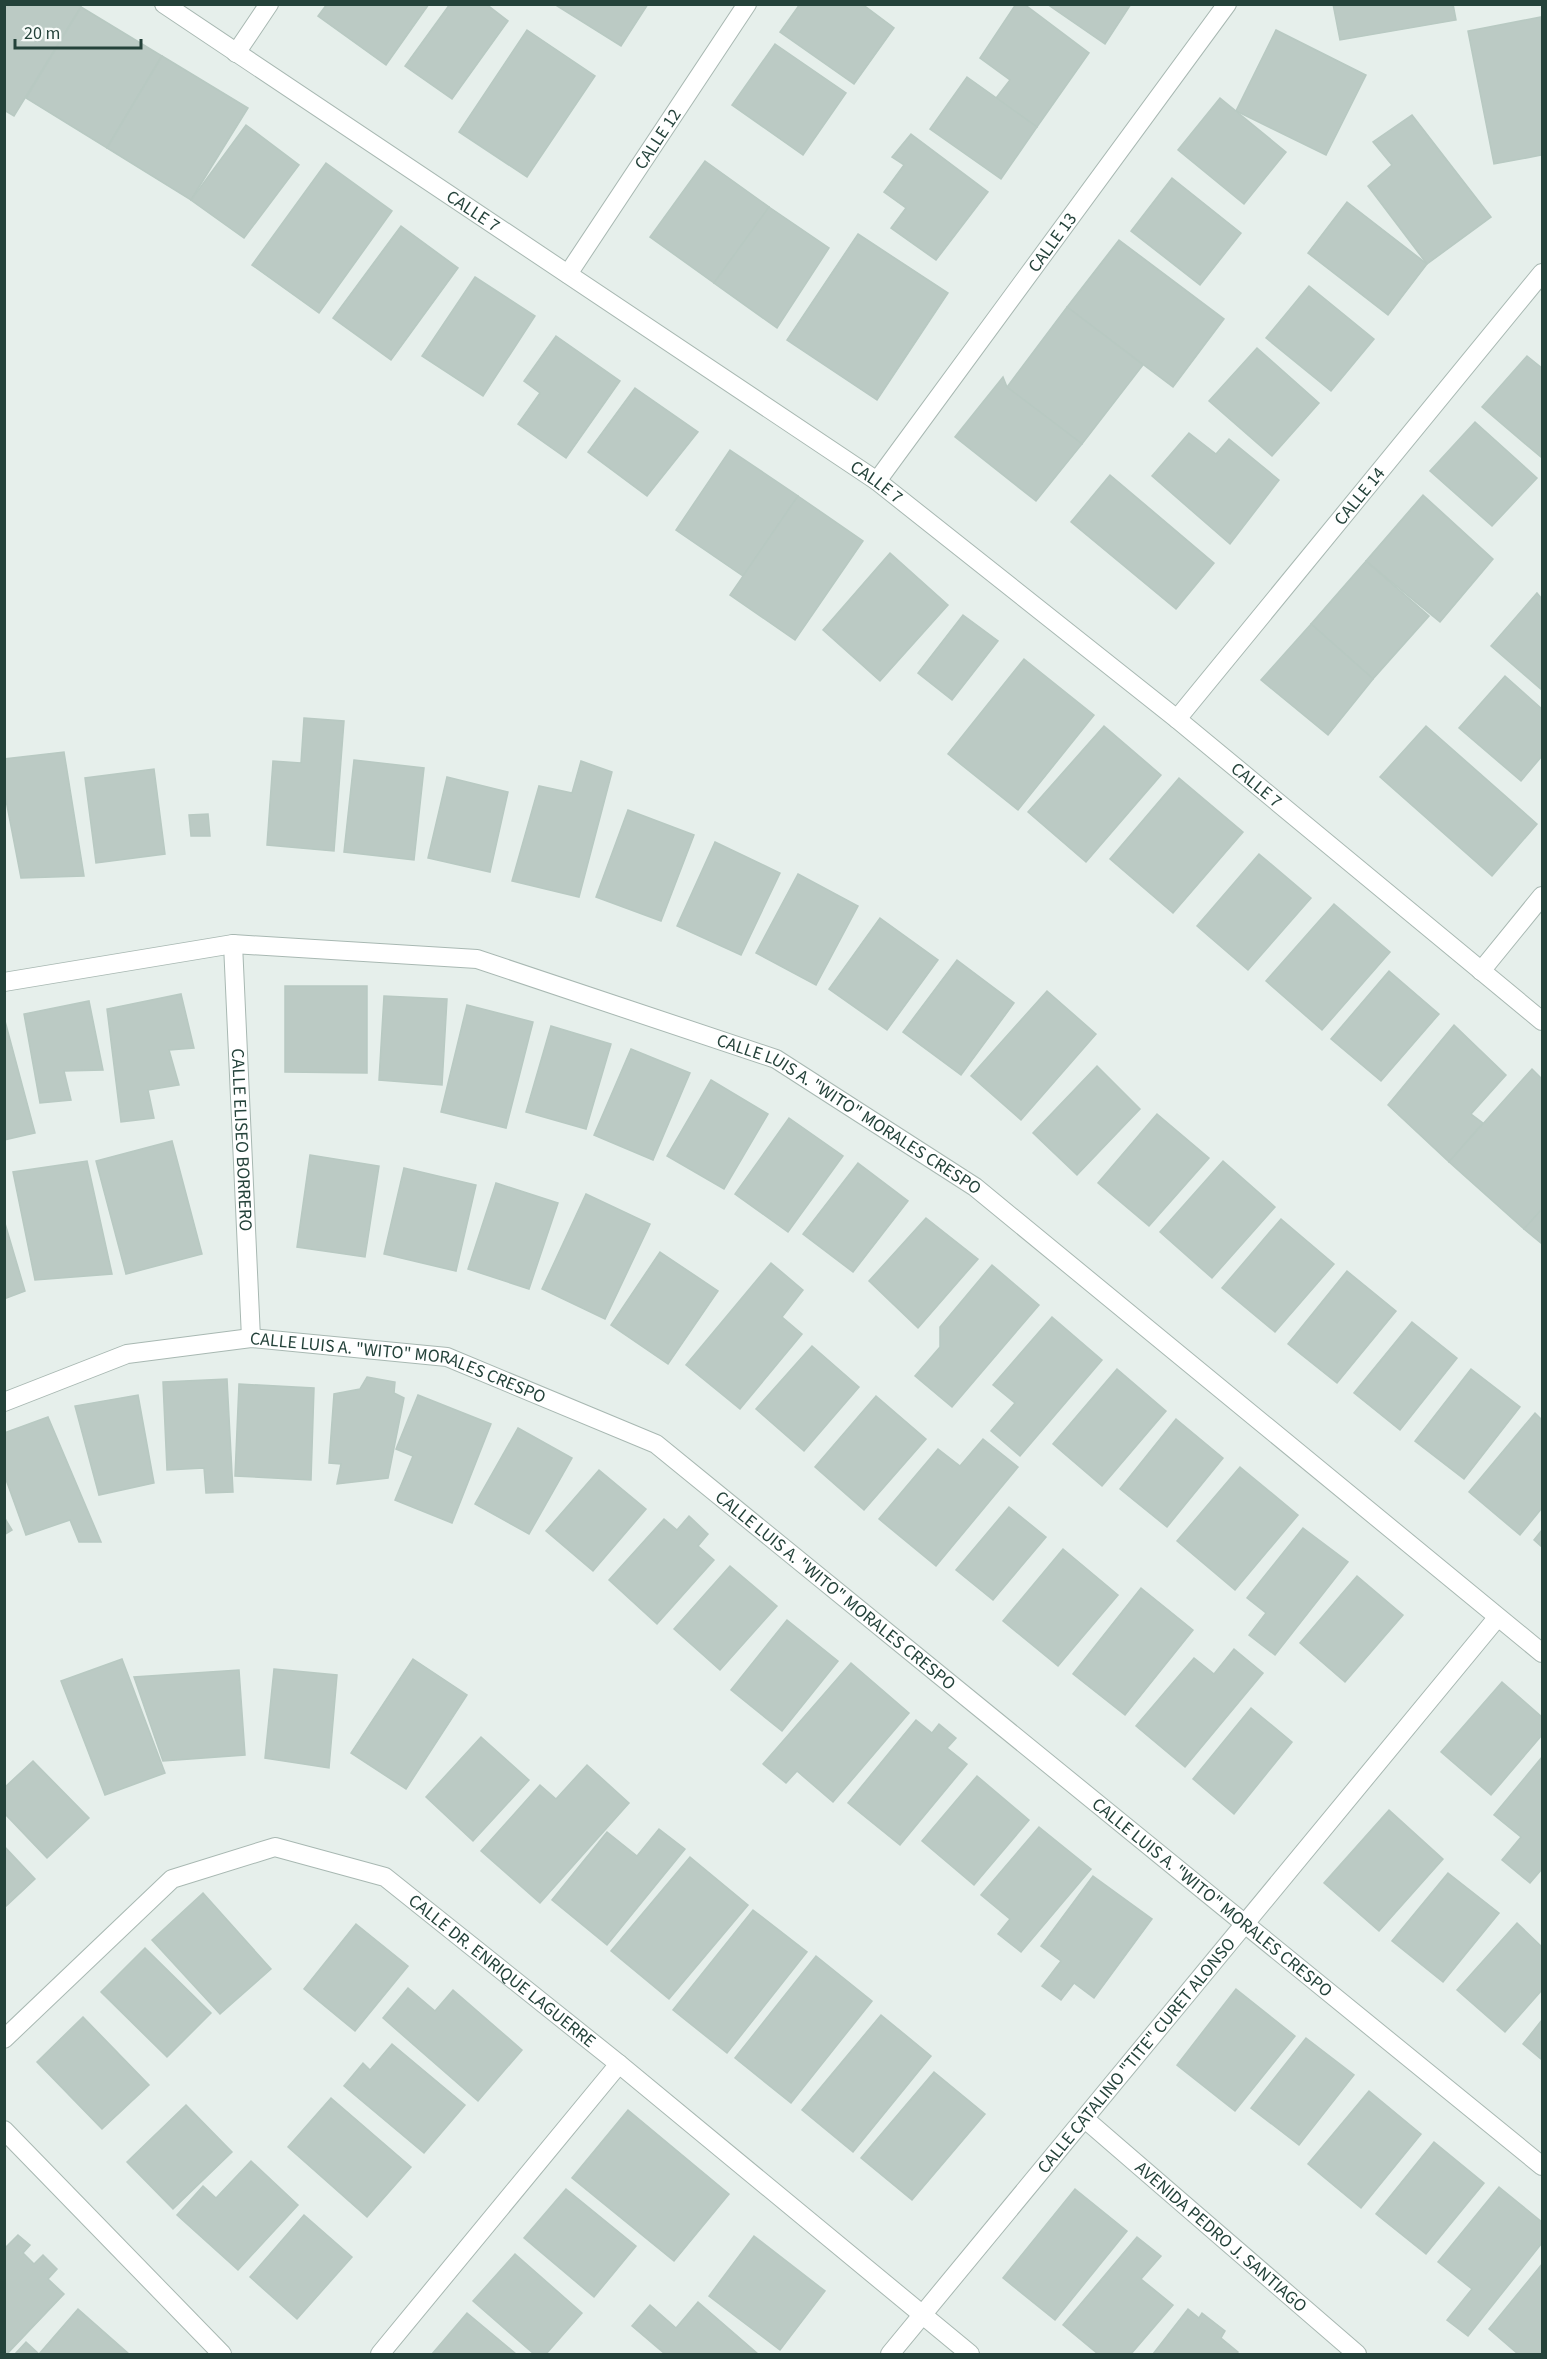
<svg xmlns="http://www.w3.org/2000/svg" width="1547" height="2359" font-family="'Source Sans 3',sans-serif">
  <rect width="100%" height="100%" fill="#e6efeb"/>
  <g fill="#bbcac4" stroke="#b8c9c2" stroke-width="1.5">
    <path d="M4,4H77L81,7L14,116L4,110Z"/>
    <path d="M327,4H429L386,65L318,16Z"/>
    <path d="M450,4H486L508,21L452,99L405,66Z"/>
    <path d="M554,4H648L621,46Z"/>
    <path d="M800,4H862L894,28L854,84L780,32Z"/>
    <path d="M1016,4H1024L1089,53L1037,127L996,98L1010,80L980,58Z"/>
    <path d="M1047,4H1131L1105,44Z"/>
    <path d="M1333,4H1453L1456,20L1340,40Z"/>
    <path d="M81,7L162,56L107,148L26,98Z"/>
    <path d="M1541,17L1542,155L1494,164L1468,31Z"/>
    <path d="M527,30L595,76L527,177L459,132Z"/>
    <path d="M1276,30L1366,75L1326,155L1236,111Z"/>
    <path d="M775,44L846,93L803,155L732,105Z"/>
    <path d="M162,56L248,108L191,200L107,148Z"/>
    <path d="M967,77L1037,127L1001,179L930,129Z"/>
    <path d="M1220,98L1286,152L1244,204L1178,150Z"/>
    <path d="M1412,115L1491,217L1427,264L1368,186L1392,165L1373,142Z"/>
    <path d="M246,125L299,165L244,238L191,200Z"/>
    <path d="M911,134L988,192L936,260L891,228L906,208L884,192L904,165L892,157Z"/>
    <path d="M705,161L769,207L714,283L650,237Z"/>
    <path d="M326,163L392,211L319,313L252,265Z"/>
    <path d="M1172,178L1241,233L1200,285L1131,231Z"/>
    <path d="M1347,202L1427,264L1388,315L1308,253Z"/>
    <path d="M769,207L829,248L777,328L714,283Z"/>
    <path d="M401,226L458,268L391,360L333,318Z"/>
    <path d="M858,234L948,293L877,400L787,340Z"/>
    <path d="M1119,240L1224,319L1173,387L1067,307Z"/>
    <path d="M475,277L535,316L483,396L422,356Z"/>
    <path d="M1309,286L1374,339L1331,391L1266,338Z"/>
    <path d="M1067,307L1143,365L1082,444L1007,387Z"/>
    <path d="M556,336L620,381L566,458L518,424L540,393L524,381Z"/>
    <path d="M1257,348L1319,403L1272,456L1209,401Z"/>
    <path d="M1527,356L1542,368V458L1482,407Z"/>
    <path d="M1003,377L1007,387L1082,444L1036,501L955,437Z"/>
    <path d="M635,388L698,432L647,496L588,452Z"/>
    <path d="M1475,422L1537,478L1492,526L1430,471Z"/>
    <path d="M1189,433L1216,454L1229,439L1279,480L1230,544L1152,476Z"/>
    <path d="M730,450L798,496L743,576L676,530Z"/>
    <path d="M1110,475L1214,563L1176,609L1071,522Z"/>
    <path d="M1423,495L1493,559L1440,622L1366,561Z"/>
    <path d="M798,496L863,541L795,640L730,595Z"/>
    <path d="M890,553L948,605L880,681L823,630Z"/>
    <path d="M1366,561L1429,616L1373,679L1311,624Z"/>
    <path d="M1537,593L1542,599V690L1491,646Z"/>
    <path d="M963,615L998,641L952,700L918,673Z"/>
    <path d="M1311,624L1373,679L1328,735L1261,680Z"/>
    <path d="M1024,659L1094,715L1018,810L948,754Z"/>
    <path d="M1505,676L1542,709V756L1521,781L1459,728Z"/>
    <path d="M304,718L344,721L334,851L267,845L273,761L301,763Z"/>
    <path d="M1104,726L1161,775L1086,862L1028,812Z"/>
    <path d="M1426,726L1537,824L1492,876L1380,777Z"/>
    <path d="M64,752L84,876L21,878L4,790V759Z"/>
    <path d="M354,760L424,768L414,860L344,852Z"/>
    <path d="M581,761L612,772L579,897L512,881L539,786L572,793Z"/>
    <path d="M154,769L165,854L96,863L85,778Z"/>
    <path d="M447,777L508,792L490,872L428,858Z"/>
    <path d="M1179,778L1243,832L1173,913L1110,859Z"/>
    <path d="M628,810L694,835L661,921L596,897Z"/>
    <path d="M208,814L210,836H191L189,815Z"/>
    <path d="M715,842L780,873L741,955L677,926Z"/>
    <path d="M1259,854L1311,898L1248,970L1197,926Z"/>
    <path d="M798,874L858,906L816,985L756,953Z"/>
    <path d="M1334,904L1390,952L1322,1030L1266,981Z"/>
    <path d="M880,918L938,960L887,1030L829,989Z"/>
    <path d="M957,960L1014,1003L961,1075L903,1032Z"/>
    <path d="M1389,971L1439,1014L1381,1081L1331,1039Z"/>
    <path d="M285,986H367V1073L285,1072Z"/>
    <path d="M1047,991L1096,1034L1021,1120L971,1076Z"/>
    <path d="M181,994L194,1048L169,1050L179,1085L148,1090L154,1118L121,1122L107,1009Z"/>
    <path d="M384,996L447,999L442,1085L379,1080Z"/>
    <path d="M89,1001L103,1070L64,1071L71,1100L40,1103L24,1014Z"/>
    <path d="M467,1005L533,1022L506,1128L441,1112Z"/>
    <path d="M5,1021L35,1133L4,1140V1022Z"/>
    <path d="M1454,1025L1506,1075L1471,1114L1483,1123L1449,1162L1388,1105Z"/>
    <path d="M551,1026L611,1044L586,1129L526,1112Z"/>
    <path d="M631,1049L690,1073L653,1160L594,1135Z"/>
    <path d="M1097,1066L1140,1109L1077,1175L1033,1133Z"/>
    <path d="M1532,1069L1542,1079V1209L1524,1229L1449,1162Z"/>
    <path d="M711,1080L768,1114L724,1189L667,1156Z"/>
    <path d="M1157,1114L1209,1158L1149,1226L1098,1183Z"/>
    <path d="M789,1118L843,1156L788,1232L735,1194Z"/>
    <path d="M172,1141L202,1254L126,1274L96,1161Z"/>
    <path d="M310,1155L379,1166L365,1257L297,1247Z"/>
    <path d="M87,1161L112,1274L35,1280L13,1172Z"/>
    <path d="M1223,1161L1275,1207L1212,1278L1160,1232Z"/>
    <path d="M858,1163L908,1201L853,1272L803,1234Z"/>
    <path d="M404,1168L476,1185L456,1271L384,1254Z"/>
    <path d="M496,1183L558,1203L529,1289L468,1269Z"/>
    <path d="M586,1194L650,1224L605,1319L542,1289Z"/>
    <path d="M1542,1209V1244L1524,1229Z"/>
    <path d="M926,1218L978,1259L918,1328L869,1281Z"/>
    <path d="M1281,1219L1334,1264L1275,1332L1222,1288Z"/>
    <path d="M4,1220L25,1291L4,1299Z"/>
    <path d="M660,1252L718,1291L668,1364L611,1325Z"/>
    <path d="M771,1263L803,1290L782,1317L802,1334L740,1409L686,1365Z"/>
    <path d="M992,1265L1039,1305L952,1407L915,1376L940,1347V1327Z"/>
    <path d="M1347,1271L1396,1311L1337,1383L1288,1344Z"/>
    <path d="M1052,1317L1102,1360L1020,1456L991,1431L1015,1403L993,1385Z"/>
    <path d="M1412,1322L1457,1358L1400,1430L1354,1393Z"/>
    <path d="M812,1346L859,1387L804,1451L756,1409Z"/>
    <path d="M1117,1369L1166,1411L1102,1486L1053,1444Z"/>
    <path d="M1471,1369L1520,1407L1464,1479L1415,1441Z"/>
    <path d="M367,1377L395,1382L394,1393L404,1398L388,1478L337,1484L341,1464L329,1463L334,1394L360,1389Z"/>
    <path d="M227,1379L233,1492L206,1493L204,1468L167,1470L163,1382Z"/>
    <path d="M239,1384L314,1388L311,1480L235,1476Z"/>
    <path d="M138,1395L154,1483L99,1495L75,1406Z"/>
    <path d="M418,1395L491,1424L452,1523L395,1500L413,1456L396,1449Z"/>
    <path d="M876,1396L926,1439L864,1510L815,1467Z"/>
    <path d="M1535,1413L1542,1420V1508L1520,1535L1469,1492Z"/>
    <path d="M48,1417L101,1542H79L70,1520L26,1535L4,1474V1433Z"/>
    <path d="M1176,1419L1223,1458L1167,1527L1120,1489Z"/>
    <path d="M518,1428L572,1458L529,1534L475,1504Z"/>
    <path d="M983,1439L1018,1467L936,1566L879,1519L938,1449L960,1466Z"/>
    <path d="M1240,1467L1298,1515L1235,1590L1177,1541Z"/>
    <path d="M599,1470L646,1509L593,1571L546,1531Z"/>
    <path d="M1009,1507L1046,1537L993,1600L956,1570Z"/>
    <path d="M689,1516L708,1534L698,1546L714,1560L657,1624L609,1580L664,1519L677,1530Z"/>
    <path d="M4,1517L12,1530L4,1535Z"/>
    <path d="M1303,1528L1348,1562L1275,1655L1249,1635L1266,1613L1247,1598Z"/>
    <path d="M1542,1530V1547L1534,1540Z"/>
    <path d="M1063,1549L1118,1595L1058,1666L1003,1621Z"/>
    <path d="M730,1566L777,1606L720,1670L674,1629Z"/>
    <path d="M1357,1576L1403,1615L1345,1682L1300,1643Z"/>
    <path d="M1141,1588L1193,1630L1125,1715L1073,1674Z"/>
    <path d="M787,1620L838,1661L782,1731L731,1690Z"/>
    <path d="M1234,1649L1263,1673L1185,1767L1136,1726L1194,1658L1214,1674Z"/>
    <path d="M122,1659L165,1773L105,1795L61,1681Z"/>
    <path d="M413,1659L467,1695L406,1789L351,1753Z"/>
    <path d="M851,1663L909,1713L833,1802L797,1771L786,1783L763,1764Z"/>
    <path d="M274,1669L337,1675L329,1768L265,1758Z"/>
    <path d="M239,1670L245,1755L163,1761L134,1677Z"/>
    <path d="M1502,1682L1542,1717V1735L1491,1795L1441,1752Z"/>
    <path d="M1251,1708L1292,1742L1234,1814L1193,1779Z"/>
    <path d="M916,1720L932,1733L939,1724L956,1738L947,1748L967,1764L900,1845L848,1803Z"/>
    <path d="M481,1737L529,1780L473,1841L426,1797Z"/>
    <path d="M1542,1757V1869L1530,1883L1502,1860L1521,1837L1494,1815Z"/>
    <path d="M33,1761L89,1818L47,1858L4,1813V1788Z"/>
    <path d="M587,1765L629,1803L540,1903L481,1851L540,1785L556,1799Z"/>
    <path d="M977,1776L1029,1820L974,1885L922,1841Z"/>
    <path d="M1389,1810L1443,1859L1379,1931L1324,1883Z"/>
    <path d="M1039,1827L1091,1869L1021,1952L998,1934L1010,1919L981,1895Z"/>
    <path d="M659,1829L685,1849L607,1945L552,1900L607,1832L637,1856Z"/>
    <path d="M4,1846L35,1879L4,1908Z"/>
    <path d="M690,1857L748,1905L669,1999L611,1951Z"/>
    <path d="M1448,1873L1499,1913L1443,1982L1392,1941Z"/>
    <path d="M1093,1876L1152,1919L1094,1998L1074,1983L1061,2000L1042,1986L1061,1961L1041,1946Z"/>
    <path d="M203,1893L271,1969L220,2014L152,1940Z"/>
    <path d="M753,1910L807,1952L727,2053L673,2010Z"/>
    <path d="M1517,1923L1542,1947V1990L1505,2032L1457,1990Z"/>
    <path d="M356,1924L408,1966L355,2031L304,1989Z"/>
    <path d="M145,1948L211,2013L167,2057L101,1992Z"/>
    <path d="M816,1956L872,2001L791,2103L735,2058Z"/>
    <path d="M408,1988L435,2011L453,1990L522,2050L478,2101L383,2018Z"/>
    <path d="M1236,1989L1295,2036L1235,2111L1177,2065Z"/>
    <path d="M881,2015L931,2056L853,2152L802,2110Z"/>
    <path d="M83,2017L149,2085L102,2129L37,2062Z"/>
    <path d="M1542,2020V2060L1523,2044Z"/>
    <path d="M1306,2038L1354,2075L1299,2145L1251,2108Z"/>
    <path d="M392,2044L465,2105L424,2153L344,2086L363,2063L370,2070Z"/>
    <path d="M934,2072L985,2114L912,2200L861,2158Z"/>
    <path d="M1369,2091L1421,2134L1361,2208L1308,2164Z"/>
    <path d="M331,2098L411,2167L367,2217L288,2147Z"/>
    <path d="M186,2105L232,2152L173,2209L127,2162Z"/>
    <path d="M628,2110L729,2194L674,2261L572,2178Z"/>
    <path d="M1434,2142L1484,2183L1426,2254L1376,2214Z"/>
    <path d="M251,2161L298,2205L238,2270L177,2215L203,2186L216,2198Z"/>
    <path d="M1499,2187L1542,2222V2243L1468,2336L1447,2320L1472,2289L1438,2262Z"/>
    <path d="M566,2189L636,2246L594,2297L524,2238Z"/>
    <path d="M1075,2189L1127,2231L1055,2320L1003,2278Z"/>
    <path d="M304,2215L352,2257L297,2319L250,2277Z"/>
    <path d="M18,2235L30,2245L23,2253L34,2264L43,2255L57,2269L48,2279L64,2294L7,2354H4V2249Z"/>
    <path d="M754,2236L825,2291L780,2350L709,2296Z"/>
    <path d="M1137,2237L1161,2256L1141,2279L1173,2305L1131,2354H1098L1063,2325Z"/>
    <path d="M515,2254L582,2313L546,2354H534L473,2301Z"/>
    <path d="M1542,2264V2354H1518L1489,2329Z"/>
    <path d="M698,2302L758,2354H665L632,2326L650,2305L676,2328Z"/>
    <path d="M78,2309L129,2354H15L26,2342L39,2354Z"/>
    <path d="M1188,2309L1199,2318L1202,2313L1225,2331L1221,2338L1238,2352L1236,2354H1153Z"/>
    <path d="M467,2313L516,2354H432Z"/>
  </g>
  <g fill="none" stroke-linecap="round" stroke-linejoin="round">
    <g stroke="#a8b8b2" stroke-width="20">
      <g id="minor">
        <path id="s1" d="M164,4L877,481L1177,719L1542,1021"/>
        <path d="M236,53L269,4"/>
        <path id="s2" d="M568,274L747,4"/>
        <path id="s3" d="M877,481L1227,4"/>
        <path id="s4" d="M1177,719L1542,273"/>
        <path id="s5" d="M233,944L251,1338"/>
        <path d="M1481,971L1542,896"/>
        <path id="s6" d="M4,982L233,944L477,959L776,1059L975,1187L1542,1653"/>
        <path id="s7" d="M4,1402L127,1354L251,1338L447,1357L656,1444L1542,2166"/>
        <path id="s8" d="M4,2039L172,1879L275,1847L385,1877L619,2064L970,2354"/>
        <path id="s9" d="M1085,2119L1357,2354"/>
        <path d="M4,2130L222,2354"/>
        <path d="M380,2354L619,2064"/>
        <path id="s10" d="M890,2354L1497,1618"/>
      </g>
    </g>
    <use href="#minor" stroke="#fff" stroke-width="18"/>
  </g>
  <g text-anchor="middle" stroke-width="4.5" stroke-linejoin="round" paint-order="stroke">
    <g font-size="18" fill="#24423a" stroke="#f7fbf9">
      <text dy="6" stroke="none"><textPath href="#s2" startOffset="162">CALLE 12</textPath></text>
      <text dy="6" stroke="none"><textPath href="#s1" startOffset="372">CALLE 7</textPath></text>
      <text dy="6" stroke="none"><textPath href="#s3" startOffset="296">CALLE 13</textPath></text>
      <text dy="6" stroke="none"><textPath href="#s1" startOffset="858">CALLE 7</textPath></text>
      <text dy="6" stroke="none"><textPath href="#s4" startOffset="288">CALLE 14</textPath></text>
      <text dy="6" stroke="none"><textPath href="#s1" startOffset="1344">CALLE 7</textPath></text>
      <text dy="6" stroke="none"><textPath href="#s6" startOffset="882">CALLE LUIS A. "WITO" MORALES CRESPO</textPath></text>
      <text dy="6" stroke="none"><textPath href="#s5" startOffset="196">CALLE ELISEO BORRERO</textPath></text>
      <text dy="6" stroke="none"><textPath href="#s7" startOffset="408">CALLE LUIS A. "WITO" MORALES CRESPO</textPath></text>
      <text dy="6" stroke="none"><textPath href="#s7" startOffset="912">CALLE LUIS A. "WITO" MORALES CRESPO</textPath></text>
      <text dy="6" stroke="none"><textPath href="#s7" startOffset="1398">CALLE LUIS A. "WITO" MORALES CRESPO</textPath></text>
      <text dy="6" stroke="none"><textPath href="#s8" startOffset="604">CALLE DR. ENRIQUE LAGUERRE</textPath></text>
      <text dy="6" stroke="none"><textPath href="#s10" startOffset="387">CALLE CATALINO "TITE" CURET ALONSO</textPath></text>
      <text dy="6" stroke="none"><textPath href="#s9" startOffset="180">AVENIDA PEDRO J. SANTIAGO</textPath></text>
    </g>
  </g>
  <rect width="1547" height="2359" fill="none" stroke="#24423a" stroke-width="12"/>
  <path d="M15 39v9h126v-9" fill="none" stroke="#24423a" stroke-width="3"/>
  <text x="24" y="39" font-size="18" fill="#24423a" stroke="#f7fbf9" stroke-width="4.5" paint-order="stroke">20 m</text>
</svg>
